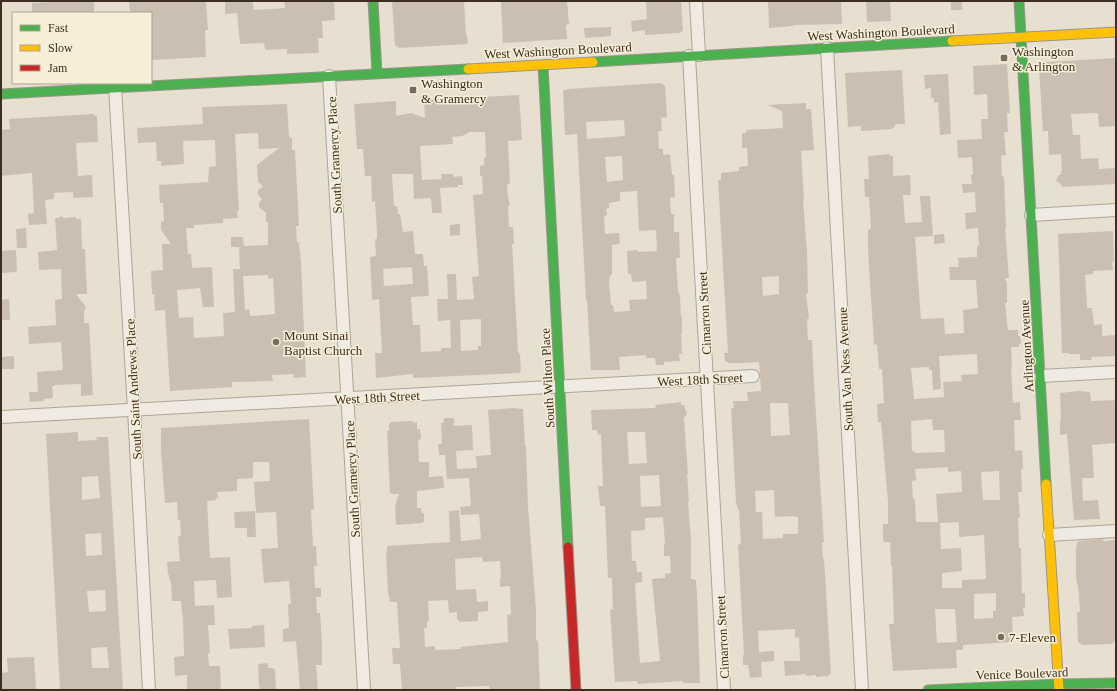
<svg xmlns="http://www.w3.org/2000/svg" width="1117" height="691" font-family="'Times New Roman',serif">
  <rect width="100%" height="100%" fill="#e7e0d1"/>
  <g fill="#cbbfb2" fill-rule="evenodd">
    <path d="M50,1H94V13H32V3L50,2Z"/>
    <path d="M129,1H206L208,30H205L206,57L151,60V13H130Z"/>
    <path d="M225,1H252V3H253L254,10L285,8L284,1H334L335,20L322,21L323,38H318L319,53L287,54V49L265,50L264,43L240,44L237,13L225,14Z"/>
    <path d="M417,1H464L466,35H467L468,44L399,48L395,45L392,2Z"/>
    <path d="M501,1H567L569,24L566,25L567,39L503,43Z"/>
    <path d="M646,1H681L683,30L680,33L645,35V30L632,32L631,21L647,19Z"/>
    <path d="M768,1H841L842,24L793,25V26L769,28Z"/>
    <path d="M866,1H890L891,21L867,22Z"/>
    <rect x="951" y="1" width="11" height="9"/>
    <path d="M611,27V36L585,38L584,28Z"/>
    <path d="M1116,58V126L1099,127L1098,113L1071,114L1073,135H1080L1081,159L1098,158L1099,169L1116,168V184L1062,187L1061,184L1056,181L1058,176L1061,174V171H1062L1061,154L1049,155L1048,131H1043L1039,68L1045,62Z"/>
    <path d="M1007,64L1010,113H1007L1008,132H1004L1006,155L1001,156L1002,177L1004,176L1006,228H1005L1009,278H1005L1007,284V303H1005L1008,330H1018V336H1020L1021,344H1019V347H1011L1012,367H1011L1013,403L1020,402V408L1021,420H1014L1015,451L1022,450L1023,469H1021L1022,492H1018L1020,518H1018L1019,548H1021V555L1022,593H1025V608H1023L1024,616L1012,617L1013,642L963,645V650H956L957,668L893,671L889,624H894L892,566H891L890,542H884L883,539V524H888V501L881,422H878L877,404L884,403L882,369H879L877,344L874,345L868,250V230L871,228L869,197H865L864,179H869L868,156L890,154V156H893V176L910,175L911,195H903L905,223L922,222L920,196H930L933,236L915,237L921,319L944,318L945,334L964,333L963,310L978,308L976,280H950L949,267H959L958,258L977,257V246H979L978,228L966,229L965,213L976,212L975,192L963,193L962,184H972L971,175H973L972,157L958,158L957,140L982,139L981,119H988L987,94L974,95L973,66ZM977,354L978,374L961,375L962,381L943,382L944,397L914,399L911,368L929,367V370H932L933,390L941,389L939,356ZM932,419L933,430H944L945,452L914,453V451H912L911,421ZM948,467V472L961,471L962,492L936,494L938,522H916L915,499H913L912,481L916,480L915,469ZM999,471L1000,500H983L981,472ZM959,522V537L984,535L986,579L962,580V588H942V573L962,571L961,548L941,549L940,523ZM996,593V611H993V618L974,619V594ZM935,609H955L957,642L937,643Z"/>
    <path d="M902,70L905,124H895V127L892,128V129L861,131V126L848,127L845,73Z"/>
    <path d="M948,74L951,134L940,135L938,102L934,103V98H931V88L925,89L924,75Z"/>
    <path d="M661,83L665,86L667,117L661,118L662,131H658L659,149H663V155L670,154L672,175H674L675,197L670,198L671,214H674V232H679L680,258H676L678,291L680,296L681,317H682V334H681L682,354H679L680,361L664,362V365H656L655,358H646V355L619,357L620,370H591L587,300H586L577,134L565,135L563,91L568,89ZM624,120L625,136L587,139L586,122ZM622,156L623,180L607,182L605,157ZM637,191L639,231L656,230L657,251L638,252V250L627,251L628,274H631L632,282L646,281L647,299L629,300L630,311L614,312L613,305H611L609,282L610,275H612V245L620,244L619,233L605,234L604,216L607,215L606,209L609,208V203L620,201V192Z"/>
    <path d="M519,95L522,140L508,141L510,184H507L508,198L510,204L508,207L509,227H513L514,244H512L518,351L519,354H520L521,371H520V373L413,378V374L376,378L375,353H382L379,299L372,300L370,257L376,256L375,239H377V232L375,201L372,202L371,176H365L363,149H357L354,104L396,101V116L411,113L425,118L424,100ZM470,132H485L486,157L484,158V165L480,166V176H482L483,194L473,195L479,276L472,277L474,299L457,300L456,274H447L448,299H437L438,321L450,320L451,348H441V351L421,352L420,325H413L411,297L429,296L427,266H424L423,254H415L413,231L403,232L400,214H398L397,206H394L392,174H413L414,199L431,198L432,213H442L440,188L458,187V185H463L462,176L454,177L453,174H441L442,179L422,180L420,146L453,144L452,137L462,136ZM412,267L413,284L384,286L383,269ZM481,319V346H478V350L461,351L460,320Z"/>
    <path d="M806,103V109H811L814,150L801,151L804,201H803L807,251L808,293L806,294L809,319H807L808,340H812L814,382L824,542L822,543L823,559H824L825,574L831,674H829V676L816,677V675L807,676L806,674L785,676L784,661H800L799,637L795,638V629L758,631L759,652L774,651V661L761,662L762,677L750,678L748,665H743V655H744L738,545L741,544L739,510H738L736,503L731,408H734L733,401H748L747,392L761,391L760,375L759,362L740,363H729L725,361L724,353H728L718,180H721V173L739,171V167L748,166L747,148H742V133H746V130L783,128L782,111L767,105ZM779,276V294L763,296L762,277ZM770,403H788L790,435L771,436ZM774,490L775,517L795,516V517H798V534H783V538L763,539L762,512H756L755,491Z"/>
    <path d="M287,104L289,136L290,138H292V150H295L299,226H296L297,242H299L301,263L306,377L294,378V374L272,375L273,381L232,382V387L170,391L165,310L155,311L154,294H152L151,271L163,270L162,244H171L161,230V221L164,222L163,203H160L159,185L208,182L209,167L216,166L215,140L183,141L184,164L161,166V161H157L156,142L138,143L137,128L203,124L202,107ZM258,133L259,149L279,148L257,165L258,182L263,186L258,190V195L262,199L259,203V207L266,213V222H268V245L244,246L243,237H231V247H239L240,269H233L235,312L223,313L224,336L194,338L193,317L179,318L177,290L200,288L203,307H214L212,267L192,268L191,254H188L186,228H194V225L223,223V219L238,218L237,211H239L235,134ZM268,275V279L273,278L275,314L250,316L249,309L245,310L243,276Z"/>
    <path d="M93,114L97,117L98,142L76,143L78,176L92,175L93,197L73,198V192L54,193V199L45,200L47,224L29,225L28,214L34,213L32,173L1,176V130L10,129L9,119Z"/>
    <path d="M61,216L64,218L76,217V219H81L82,249H85L87,294H76L86,307L84,311V323H89L93,395L81,396V384L54,385V386H52L53,398L44,399V401L30,402L29,392H38L37,372L63,370L61,342L29,344L28,327L56,325L55,300L62,299L61,269L39,270L38,252L57,250L55,218H59Z"/>
    <path d="M460,224V235L450,236V225Z"/>
    <path d="M26,228L27,248H17L16,229Z"/>
    <path d="M1113,231L1114,262H1112L1113,270L1093,271V274L1085,275L1087,303V308H1092L1094,325L1102,324V336L1116,335V356L1091,357L1092,360H1080V354H1069V353H1062L1058,234Z"/>
    <path d="M944,234L945,243L934,244V235Z"/>
    <path d="M16,250L17,270L16,272L1,273V251Z"/>
    <path d="M9,299L10,320H1V300Z"/>
    <path d="M14,356V369H1V357Z"/>
    <path d="M1078,391L1090,392L1091,401L1116,400V443L1092,445L1094,478H1082L1083,501L1098,500L1100,519L1074,520L1067,434L1060,435V421H1061L1060,393Z"/>
    <path d="M681,402V405H684L687,414L684,418L688,474H687L689,502H688L691,539V579L696,580L697,593L700,683H683V681L638,684L637,681L615,682L610,610L613,609L612,578H608L605,506H600L598,486H603L601,434L598,435L597,430H592L591,410L656,408L655,405ZM627,432H645L647,463L629,464ZM659,475L661,506L641,507L640,476ZM663,517L665,544H664V556H670L671,573L665,574V578L652,579L660,661L640,663L635,583L642,582V572H637L636,561H632L631,531L645,530V518Z"/>
    <path d="M513,408L523,409L525,446H526L528,507L536,609V641L538,640L540,690H490L489,686L456,687V690H402L400,664H393L392,648H400L397,602H390L389,595L388,594L386,554L387,553V546L450,542L449,511L459,510L461,541L481,539L479,514L461,515L460,507L471,506L469,478L447,479L445,455H439L438,444H442L441,423H444V418H454V426L472,425L473,450L456,451L457,469L477,468L476,456L491,455L488,410ZM482,557L483,562L500,561L501,578H500V587L510,586L511,614L507,615L508,642L461,647V649L435,650V646L425,647L424,628H427V621H429L428,601L448,600L449,613L457,612V620H459V622L478,621V612L488,611V601L477,602L476,589L456,590L455,559Z"/>
    <path d="M309,419L314,509L311,510L313,546H316L317,566H314L315,588H321V597H316L317,613H320L322,644V665H316L318,690H300L296,641L283,642V629L289,628L288,604H291L289,581L264,583L261,549L278,548L276,512L256,513L254,482L270,481L269,462H253V478L237,479V491L217,492L218,498H216V500L207,501L210,558L230,557L232,597L217,598L216,580L194,581L195,606L214,605L215,625H208L210,653H208L209,666H220L221,690H187V675L175,676L174,657L184,656L183,620L181,601H172L171,582H170L169,575H168L167,562L180,561L178,536H181L180,520H178L177,502L165,503L161,451V428Z"/>
    <path d="M413,421V423L417,422V429H420L421,439L418,440L419,462H429V477L443,476L444,488L417,491V508H421L422,513H424V522H422V523L396,525L395,506L399,494H392V493H390L387,431L389,430V425L391,422Z"/>
    <path d="M78,432V441L97,440L96,437H108L123,690H60L46,434ZM98,476L100,498L82,500V477ZM101,533L102,555L86,556L85,534ZM105,590L106,611L89,612L87,591ZM107,647L109,668H92L91,648Z"/>
    <path d="M255,511L256,537H247V528H235L234,512Z"/>
    <path d="M1103,539V541L1116,540V639L1112,644L1082,645L1078,642L1077,612H1080L1078,585H1077L1076,576V547L1078,541Z"/>
    <path d="M264,625L265,647L230,649L228,629L252,628V626Z"/>
    <path d="M34,657L36,690H1V673L8,672L7,658Z"/>
    <path d="M268,663V668H273V669H275L276,690H260V687H259L258,665V664Z"/>
  </g>
  <g fill="none" stroke-linecap="round" stroke-linejoin="round">
    <g stroke="#ada599" stroke-width="14">
      <g id="street">
        <path d="M696,1L699,55"/>
        <path d="M827,48L862,690"/>
        <path d="M689,56L724,690"/>
        <path d="M329,76L364,690"/>
        <path d="M115,87L134,410L149,690"/>
        <path d="M1031,215L1116,210"/>
        <path d="M1040,376L1116,372"/>
        <path d="M1,417L753,376"/>
        <path d="M1049,535L1116,531"/>
      </g>
    </g>
    <g stroke="#9c958a" stroke-width="11">
      <g id="fast">
        <path d="M373,1L377,73"/>
        <path d="M1019,1L1046,484"/>
        <path d="M593,62L952,41"/>
        <path d="M543,65L568,547"/>
        <path d="M1,94L468,69"/>
        <path d="M928,690L1059,684L1116,683"/>
      </g>
    </g>
    <g stroke="#9c958a" stroke-width="11">
      <g id="slow">
        <path d="M952,41L1116,32"/>
        <path d="M468,69L593,62"/>
        <path d="M1046,484L1059,690"/>
      </g>
    </g>
    <g stroke="#9c958a" stroke-width="11">
      <path id="jam" d="M568,547L576,690"/>
    </g>
    <use href="#street" stroke="#efebe3" stroke-width="12"/>
    <use href="#fast" stroke="#4caf50" stroke-width="9"/>
    <use href="#slow" stroke="#ffc107" stroke-width="9"/>
    <use href="#jam" stroke="#c62828" stroke-width="9"/>
  </g>
  <g fill="#786c5e" stroke="#f7eed8" stroke-width="1.5">
    <rect x="1000" y="54" width="8" height="8" rx="2"/>
    <rect x="409" y="86" width="8" height="8" rx="2"/>
    <circle cx="276" cy="342" r="4"/>
    <circle cx="1001" cy="637" r="4"/>
  </g>
  <g text-anchor="middle" stroke-width="3" stroke-linejoin="round" paint-order="stroke">
    <g font-size="13" fill="#3d2e20" stroke="#f7eed8">
      <text transform="translate(881 32) rotate(-3)" y="5">West Washington Boulevard</text>
      <text transform="translate(558 50) rotate(-3)" y="5">West Washington Boulevard</text>
      <text transform="translate(334 155) rotate(-93)" y="5">South Gramercy Place</text>
      <text transform="translate(704 313) rotate(-93)" y="5">Cimarron Street</text>
      <text transform="translate(1026 346) rotate(-93)" y="5">Arlington Avenue</text>
      <text transform="translate(845 369) rotate(-93)" y="5">South Van Ness Avenue</text>
      <text transform="translate(547 378) rotate(-93)" y="5">South Wilton Place</text>
      <text transform="translate(700 379) rotate(-3)" y="5">West 18th Street</text>
      <text transform="translate(133 389) rotate(-93)" y="5">South Saint Andrews Place</text>
      <text transform="translate(377 397) rotate(-3)" y="5">West 18th Street</text>
      <text transform="translate(352 479) rotate(-93)" y="5">South Gramercy Place</text>
      <text transform="translate(722 637) rotate(-93)" y="5">Cimarron Street</text>
      <text transform="translate(1022 673) rotate(-2)" y="5">Venice Boulevard</text>
    </g>
    <g font-size="13" fill="#3d2e20" stroke="#f7eed8" text-anchor="start">
      <text x="1012" y="56">Washington<tspan x="1012" dy="15">&amp; Arlington</tspan></text>
      <text x="421" y="88">Washington<tspan x="421" dy="15">&amp; Gramercy</tspan></text>
      <text x="284" y="340">Mount Sinai<tspan x="284" dy="15">Baptist Church</tspan></text>
      <text x="1009" y="642">7-Eleven</text>
    </g>
  </g>
  <rect width="1117" height="691" fill="none" stroke="#3d2e20" stroke-width="4"/>
  <rect x="12" y="12" width="140" height="72" fill="#f7eed8" stroke="#ada18e"/>
  <rect x="20" y="25" width="20" height="6" fill="#4caf50" stroke="#ada18e"/>
  <text x="48" y="32" font-size="12" fill="#3d2e20">Fast</text>
  <rect x="20" y="45" width="20" height="6" fill="#ffc107" stroke="#ada18e"/>
  <text x="48" y="52" font-size="12" fill="#3d2e20">Slow</text>
  <rect x="20" y="65" width="20" height="6" fill="#c62828" stroke="#ada18e"/>
  <text x="48" y="72" font-size="12" fill="#3d2e20">Jam</text>
</svg>
